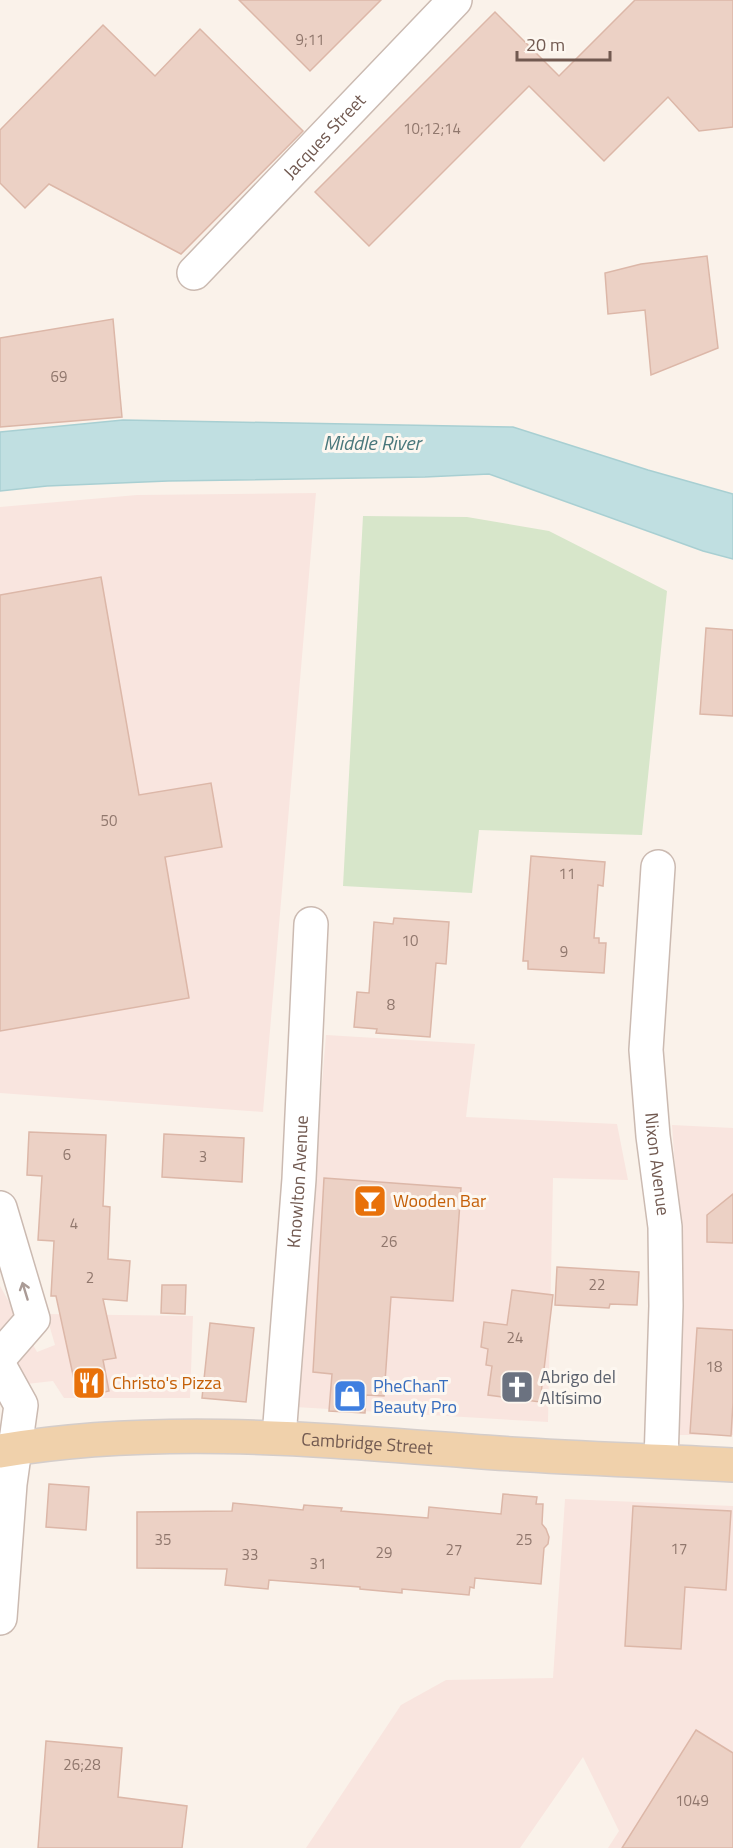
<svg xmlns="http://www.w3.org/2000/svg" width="733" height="1848" font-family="'Titillium Web',sans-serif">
  <rect width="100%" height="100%" fill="#faf2ea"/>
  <g fill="#f9e5df">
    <path d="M316,493L263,1112L0,1093V507L137,495Z"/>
    <path d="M326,1035L475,1044L466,1117L617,1124L628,1180L553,1178L548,1422L295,1407Z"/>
    <path d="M672,1125L733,1128V1435H670L681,1253Z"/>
    <path d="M0,1286L37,1352L55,1345L46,1314L193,1316L190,1398H64L53,1381L0,1387Z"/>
    <path d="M565,1499L733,1506V1848H608L619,1831L583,1757L520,1848H306L401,1705L446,1680L553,1678Z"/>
  </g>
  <path fill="#d7e6ca" d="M363,516L467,517L549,531L667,591L642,835L479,830L472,893L343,886Z"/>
  <path fill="#c0dfe1" stroke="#a8cfd2" stroke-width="1.5" d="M123,420L513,427L648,470L733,494V559L703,551L489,474L425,477L168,481L47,486L0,491V432Z"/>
  <g fill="#ecd1c5" stroke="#dcb7a8" stroke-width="1.5">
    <path d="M239,0H381L310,71Z"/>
    <path d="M635,0H733V127L699,131L668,97L604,161L529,86L369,246L315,192L495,12L559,76Z"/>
    <path d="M103,25L155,76L200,29L303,131L181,254L49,184L25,208L0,183V130Z"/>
    <path d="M707,256L718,348L651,375L645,310L608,314L605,273L641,264Z"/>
    <path d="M113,319L122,417L0,427V338Z"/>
    <path d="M101,577L139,795L211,783L222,847L165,857L189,998L0,1031V595Z"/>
    <path d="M706,628L733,630V716L700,714Z"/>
    <path d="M531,856L605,862L603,886L598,885L594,938H599V943H606L604,973L528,969V961H523Z"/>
    <path d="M394,918L449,922L446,964L436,963L430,1037L376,1033L377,1029L354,1027L357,992L369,993L374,922L393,924Z"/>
    <path d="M29,1132L106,1135L103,1206L110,1207L108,1259L130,1261L127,1301L103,1299L116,1358L103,1360L109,1391L78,1398L56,1296H51L54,1241L38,1240L42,1176L27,1175Z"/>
    <path d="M164,1134L244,1138L242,1182L162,1177Z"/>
    <path d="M324,1178L461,1188L453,1301L391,1297L384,1396L366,1395L365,1413L329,1411L332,1374L313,1372Z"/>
    <path d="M733,1194V1243L707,1242V1215Z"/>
    <path d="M557,1267L639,1272L637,1305L610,1304L609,1308L555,1305Z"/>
    <path d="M162,1285H186L185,1314L161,1313Z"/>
    <path d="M512,1290L553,1295L540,1402L488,1395L492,1366L486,1365L488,1349L481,1347L484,1322L507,1325Z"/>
    <path d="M210,1323L254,1328L246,1402L202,1398Z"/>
    <path d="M697,1328L733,1330V1403L731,1436L690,1433Z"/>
    <path d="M49,1484L89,1487L86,1530L46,1527Z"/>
    <path d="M503,1494L537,1497L536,1504H543L542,1524L546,1529L549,1537L548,1544L544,1548L541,1584L475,1578L474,1588L470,1587L469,1595L402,1589V1593L360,1589V1587L269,1580L268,1589L225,1585L227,1569L137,1568V1512L232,1511L233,1503L303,1510L304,1505L342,1508L341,1511L428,1518L429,1507L501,1514Z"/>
    <path d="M633,1506L731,1511L726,1590L685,1587L681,1649L625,1646Z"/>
    <path d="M696,1730L733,1753V1848H622Z"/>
    <path d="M46,1741L122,1748L118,1797L187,1806L182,1848H38Z"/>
  </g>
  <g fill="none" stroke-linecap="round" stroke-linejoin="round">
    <g stroke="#cbbab1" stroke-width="36">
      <g id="minor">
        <path id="s1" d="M194,273L455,0"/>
        <path id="s2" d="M658,867L646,1050L653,1136L665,1227L666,1306L661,1461"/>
        <path d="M0,1208L33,1319L0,1357"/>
        <path d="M0,1367L21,1405L10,1484L0,1618"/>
        <path id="s3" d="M279,1437L299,1179L311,924"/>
      </g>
    </g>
    <g stroke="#d4cdca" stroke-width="36">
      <g id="primary">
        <path id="s4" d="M0,1451C156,1425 313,1439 470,1451C558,1458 645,1460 733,1465"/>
      </g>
    </g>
    <use href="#minor" stroke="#fff" stroke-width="33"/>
    <use href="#primary" stroke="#f0d1ab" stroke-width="33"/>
  </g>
  <defs><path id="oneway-shaft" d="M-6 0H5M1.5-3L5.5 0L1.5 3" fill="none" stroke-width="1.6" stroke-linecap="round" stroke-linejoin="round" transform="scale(1.5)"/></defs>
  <use stroke="#aa9b96" href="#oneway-shaft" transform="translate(25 1291) rotate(-107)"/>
  <defs>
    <g id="bar-square" transform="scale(1.725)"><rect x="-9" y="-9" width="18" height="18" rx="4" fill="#e8710a" stroke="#fdf7f0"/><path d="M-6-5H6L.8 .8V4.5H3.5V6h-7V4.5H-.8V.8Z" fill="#fff"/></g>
    <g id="restaurant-square" transform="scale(1.725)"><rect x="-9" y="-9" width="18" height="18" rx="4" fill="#e8710a" stroke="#fdf7f0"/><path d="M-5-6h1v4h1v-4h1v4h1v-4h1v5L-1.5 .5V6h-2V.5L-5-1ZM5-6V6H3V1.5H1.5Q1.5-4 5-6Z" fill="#fff"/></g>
    <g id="church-square" transform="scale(1.725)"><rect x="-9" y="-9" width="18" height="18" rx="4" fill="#6b7280" stroke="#fdf7f0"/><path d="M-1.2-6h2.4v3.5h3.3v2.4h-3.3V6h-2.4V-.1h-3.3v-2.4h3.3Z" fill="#fff"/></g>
    <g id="shop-square" transform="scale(1.725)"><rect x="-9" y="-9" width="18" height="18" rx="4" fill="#3f7fe0" stroke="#fdf7f0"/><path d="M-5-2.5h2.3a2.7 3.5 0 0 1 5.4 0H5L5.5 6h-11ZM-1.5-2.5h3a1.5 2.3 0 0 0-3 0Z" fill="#fff"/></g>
  </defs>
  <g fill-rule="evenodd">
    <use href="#bar-square" x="370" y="1201"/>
    <use href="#restaurant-square" x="89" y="1383"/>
    <use href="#church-square" x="517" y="1387"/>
    <use href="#shop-square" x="350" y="1396"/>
  </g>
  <g text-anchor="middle" stroke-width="6" stroke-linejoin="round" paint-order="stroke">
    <g font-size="15" fill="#90776d">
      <text x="310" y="45">9;11</text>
      <text x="432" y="134">10;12;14</text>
      <text x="59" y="382">69</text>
      <text x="109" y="826">50</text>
      <text x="567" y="879">11</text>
      <text x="410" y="946">10</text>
      <text x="564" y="957">9</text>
      <text x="391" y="1010">8</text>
      <text x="67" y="1160">6</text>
      <text x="203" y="1162">3</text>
      <text x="74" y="1229">4</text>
      <text x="389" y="1247">26</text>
      <text x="90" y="1283">2</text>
      <text x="597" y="1290">22</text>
      <text x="515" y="1343">24</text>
      <text x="714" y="1372">18</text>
      <text x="163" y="1545">35</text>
      <text x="524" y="1545">25</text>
      <text x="679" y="1554">17</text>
      <text x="454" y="1555">27</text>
      <text x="384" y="1558">29</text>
      <text x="250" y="1560">33</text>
      <text x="318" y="1569">31</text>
      <text x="82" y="1770">26;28</text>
      <text x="692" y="1806">1049</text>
    </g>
    <g font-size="18" fill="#715950" stroke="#fdf7f0">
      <text dy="6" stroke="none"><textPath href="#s1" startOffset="189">Jacques Street</textPath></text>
      <text dy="6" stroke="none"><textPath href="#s2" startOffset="298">Nixon Avenue</textPath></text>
      <text dy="6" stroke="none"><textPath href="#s3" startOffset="256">Knowlton Avenue</textPath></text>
      <text dy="6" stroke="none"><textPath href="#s4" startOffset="368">Cambridge Street</textPath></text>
    </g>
    <g font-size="18" fill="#c56008" stroke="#fdf7f0" text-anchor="start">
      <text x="393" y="1207">Wooden Bar</text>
      <text x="112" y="1389">Christo's Pizza</text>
    </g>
    <g font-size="18" fill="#5b616d" stroke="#fdf7f0" text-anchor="start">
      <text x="540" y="1383">Abrigo del<tspan x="540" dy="21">Altísimo</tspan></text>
    </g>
    <g font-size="18" fill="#366cbe" stroke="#fdf7f0" text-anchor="start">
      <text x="373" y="1392">PheChanT<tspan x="373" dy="21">Beauty Pro</tspan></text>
    </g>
    <g font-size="20" font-style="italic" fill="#49777b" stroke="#fdf7f0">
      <text x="372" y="450">Middle River</text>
    </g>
  </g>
  <path d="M517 51v9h93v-9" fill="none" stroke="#715950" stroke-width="3"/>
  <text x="526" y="51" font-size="18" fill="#715950" stroke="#fdf7f0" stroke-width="4.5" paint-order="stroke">20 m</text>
</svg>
